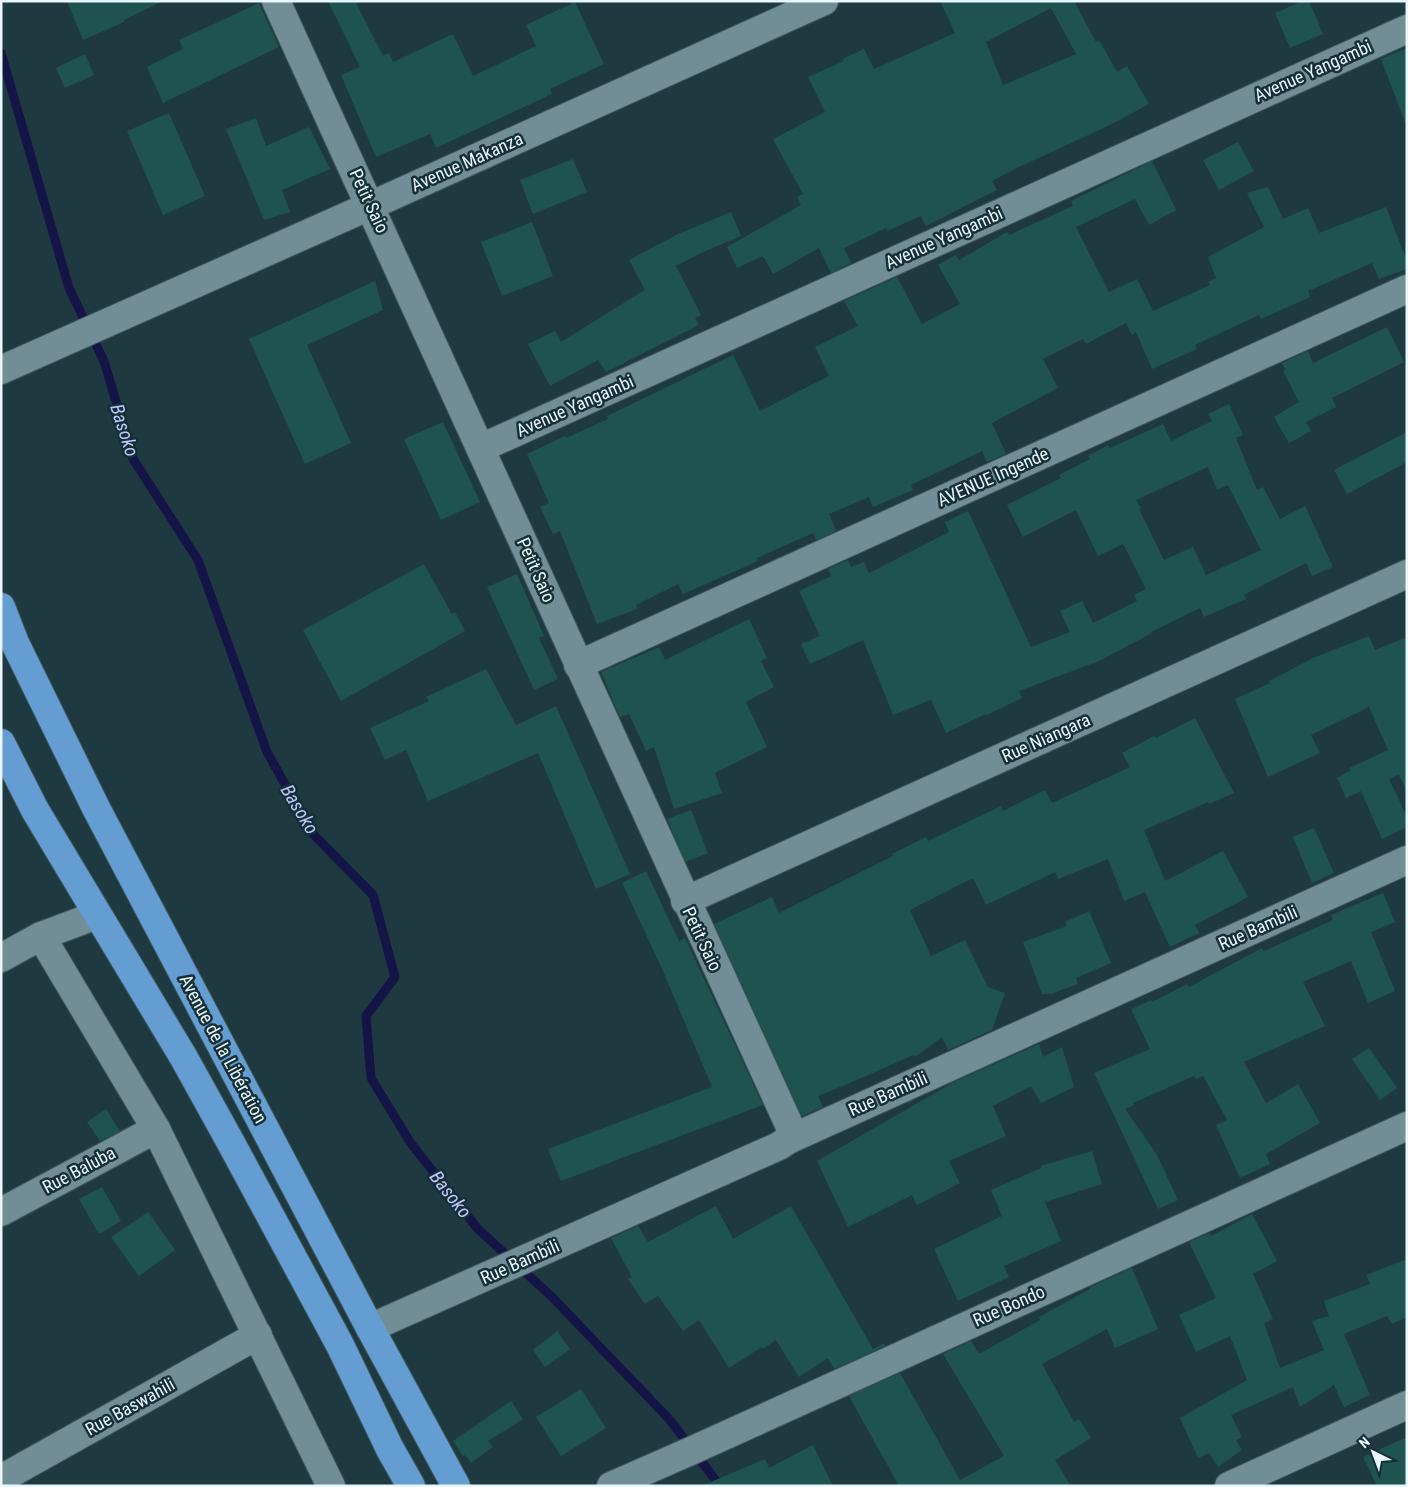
<svg xmlns="http://www.w3.org/2000/svg" width="1408" height="1487" font-family="'Roboto Condensed',sans-serif">
  <rect width="100%" height="100%" fill="#1f3941"/>
  <g fill="none" stroke-linecap="round" stroke-linejoin="round">
    <path stroke="#141447" stroke-width="9" d="M1,53L69,288L104,361L133,459L198,560L267,752L313,834L373,895L395,977L366,1016L371,1078L410,1142L477,1228L552,1297L670,1420L720,1486"/>
  </g>
  <g fill="#1f5350" fill-rule="evenodd">
    <path d="M67,1H163L124,20V22L83,40Z"/>
    <path d="M328,1H355L383,56L389,53L393,62L453,34L473,76L536,46L526,25L575,2L604,64L550,89L552,94L436,148L430,134L376,157L341,75L360,67Z"/>
    <path d="M940,1H1074L1096,42L1099,40L1117,72L1127,66L1149,104L1112,124L1017,168L992,181L997,190L926,226L921,216L887,231L886,228L844,248L851,263L831,273L819,248L773,274L763,256L737,268L727,247L801,205L797,197L803,194L773,139L825,112L808,77L844,61L843,59L864,49L874,69L955,33ZM1051,8L1076,54L1003,85L986,42Z"/>
    <path d="M1303,1H1309L1323,34L1290,48L1275,13Z"/>
    <path d="M259,3L279,47L163,103L147,67L183,49L179,40Z"/>
    <path d="M1407,48V122H1405L1381,59Z"/>
    <path d="M85,54L94,75L65,88L56,68Z"/>
    <path d="M169,113L205,196L163,215L127,131Z"/>
    <path d="M256,118L266,146L309,127L330,169L282,190L290,212L264,220L226,129Z"/>
    <path d="M1238,142L1254,171L1219,190L1203,160Z"/>
    <path d="M573,159L587,192L533,214L520,180Z"/>
    <path d="M1152,161L1176,210L1149,225L1135,199L1076,227L1109,292L1137,279L1153,311L1210,285L1208,282L1216,278L1208,257L1264,227L1247,193L1268,187L1283,219L1308,208L1319,233L1386,207L1407,261V269L1379,279L1372,263L1308,291L1310,297L1261,319L1259,315L1195,345L1197,349L1152,369L1136,332L1132,335L1126,323L1086,344L1083,339L1043,359L1058,388L992,423L1006,454L987,462L982,451L911,485L913,490L873,507L869,497L829,514L836,531L816,540L813,533L757,558L758,561L683,594L678,584L636,605L637,609L597,624L560,531L553,534L540,507L549,503L527,454L565,436L566,438L608,419L607,416L733,355L760,411L829,376L815,347L858,326L844,301L897,277L922,324L960,304L938,265L956,255L959,260L1007,232L1009,235L1073,206L1071,201Z"/>
    <path d="M731,212L741,236L701,253L676,266L701,315L695,318L699,325L606,372L598,360L550,386L528,344L555,331L561,342L638,294L645,290L629,260L676,235Z"/>
    <path d="M532,222L553,276L502,296L481,242Z"/>
    <path d="M375,281L383,310L307,345L351,443L305,464L249,339Z"/>
    <path d="M1387,327L1404,362L1332,398L1336,407L1306,422L1311,431L1289,443L1274,417L1299,402L1283,371L1286,370L1282,363L1308,351L1313,363Z"/>
    <path d="M1229,404L1243,435L1236,438L1257,490L1263,487L1280,519L1305,506L1333,567L1312,576L1306,563L1244,595L1246,599L1204,617L1200,608L1151,632L1152,633L1099,661L1019,691L1022,698L987,715L986,714L946,733L931,700L893,715L863,640L810,664L801,644L820,636L799,591L831,576L828,569L848,560L851,567L864,562L869,573L949,532L945,522L968,511L1031,647L1070,632L1060,611L1082,601L1093,623L1137,601L1134,595L1146,589L1123,544L1098,556L1076,510L1023,537L1007,505L1061,478L1059,475L1090,459L1088,456L1108,445L1110,448L1163,424L1171,441L1212,421L1208,414ZM1208,467L1217,490L1228,485L1261,550L1206,575L1193,547L1164,560L1139,509L1141,508L1136,500Z"/>
    <path d="M443,422L480,502L441,520L404,439Z"/>
    <path d="M1407,432V462L1347,494L1334,470Z"/>
    <path d="M424,564L452,614L455,612L465,631L341,701L303,630Z"/>
    <path d="M517,574L544,636L539,638L558,679L534,690L487,587Z"/>
    <path d="M749,619L767,658L761,661L774,687L746,702L767,747L715,773L722,793L674,809L654,747L646,751L629,714L620,717L601,672L659,647L665,660Z"/>
    <path d="M1369,636L1375,650L1407,637V793L1399,774L1389,779L1407,817V827L1382,839L1361,791L1346,798L1337,778L1351,770L1349,768L1388,750L1369,707L1311,735L1320,753L1268,777L1235,699L1270,683L1269,681L1313,658Z"/>
    <path d="M486,669L516,725L556,706L630,874L596,889L538,753L428,801L406,750L385,760L370,728L429,701L426,697Z"/>
    <path d="M1195,718L1234,793L1209,804L1208,802L1144,830L1165,881L1223,851L1248,897L1195,925L1199,933L1170,947L1145,892L1124,901L1108,859L1058,879L1055,872L986,905L973,878L910,910L931,956L965,940L988,987L1005,993L992,1030L948,1050L942,1037L915,1057L913,1055L864,1077L818,1096L823,1107L802,1116L714,924L772,897L779,913L893,856L892,854L926,837L928,841L1001,806L1003,811L1045,790L1052,803L1130,767L1122,753L1154,736L1156,738Z"/>
    <path d="M691,810L708,853L685,862L667,819Z"/>
    <path d="M1314,828L1334,873L1312,883L1293,837Z"/>
    <path d="M646,871L679,941L685,938L763,1105L561,1181L548,1149L712,1087L663,971L622,883Z"/>
    <path d="M1383,893L1395,922L1371,932L1395,991L1368,1003L1351,961L1303,982L1325,1026L1244,1062L1266,1103L1298,1084L1320,1123L1266,1154L1270,1164L1240,1178L1216,1125L1227,1120L1203,1076L1196,1079L1194,1076L1133,1103L1134,1105L1125,1109L1157,1155L1178,1200L1158,1209L1094,1073L1150,1049L1131,1009L1151,1000L1152,1002L1187,984L1189,987L1262,948L1264,951L1333,920L1331,915Z"/>
    <path d="M1089,911L1111,963L1076,978L1078,984L1051,994H1042L1023,942L1067,926L1065,922Z"/>
    <path d="M1039,1044L1043,1057L1062,1047L1074,1087L1041,1103L1031,1086L993,1106L1006,1136L949,1161L960,1183L917,1205L912,1195L848,1227L817,1161L954,1082Z"/>
    <path d="M1369,1048L1397,1088L1380,1100L1352,1059Z"/>
    <path d="M106,1109L120,1131L100,1141L87,1122Z"/>
    <path d="M1092,1151L1102,1184L1045,1202L1061,1241L1004,1266L1009,1277L958,1301L934,1249L1002,1216L991,1190L1041,1168V1166Z"/>
    <path d="M102,1187L121,1221L99,1234L79,1199Z"/>
    <path d="M716,1206L733,1239L791,1206L873,1349L884,1343L885,1346L834,1369L828,1358L799,1377L776,1340L763,1349L762,1347L729,1368L699,1320L683,1331L658,1296L645,1304L628,1279L632,1277L611,1238L638,1226L648,1242Z"/>
    <path d="M148,1212L175,1250L139,1276L111,1237Z"/>
    <path d="M1252,1214L1277,1261L1253,1274L1273,1319L1264,1323L1280,1368L1324,1350L1312,1321L1329,1316L1324,1301L1370,1284L1366,1275L1407,1259V1317L1392,1324L1387,1316L1344,1334L1370,1395L1344,1407L1334,1385L1300,1407L1293,1387L1231,1415L1242,1437L1236,1440L1242,1450L1218,1467L1209,1453L1198,1458L1180,1418L1247,1380L1230,1336L1196,1352L1179,1315L1216,1298L1189,1242L1210,1233L1211,1236Z"/>
    <path d="M1132,1268L1158,1329L1115,1348L1107,1329L1042,1364L1074,1422L1079,1419L1091,1438L1055,1460L1071,1486H899L849,1396L900,1373L960,1480L1004,1456L943,1354L971,1341L979,1354L1040,1320L1039,1317L1090,1289V1287Z"/>
    <path d="M557,1331L570,1349L545,1367L533,1350Z"/>
    <path d="M581,1389L606,1428L561,1456L536,1417Z"/>
    <path d="M511,1401L523,1419L488,1441L493,1447L471,1463L465,1455L463,1456L453,1441Z"/>
    <path d="M1407,1437V1486H1377L1363,1457Z"/>
    <path d="M813,1445L833,1486H701L765,1459L769,1468Z"/>
  </g>
  <g fill="none" stroke-linecap="round" stroke-linejoin="round">
    <g stroke="#40585e" stroke-width="30">
      <g id="minor">
        <path d="M276,1C451,376 616,754 791,1129L788,1140"/>
        <path d="M1,370L372,205L824,1"/>
        <path d="M481,448L1407,29"/>
        <path d="M578,665L1407,289"/>
        <path d="M685,901L1407,574"/>
        <path d="M41,936L156,1129L331,1486"/>
        <path d="M1,958L41,936L97,915"/>
        <path d="M1,1212L156,1129"/>
        <path d="M370,1328L779,1146L788,1140L1407,860"/>
        <path d="M1,1479L258,1335"/>
        <path d="M611,1486L693,1450L1407,1126"/>
        <path d="M1229,1486L1407,1405"/>
      </g>
    </g>
    <g stroke="#40585e" stroke-width="30">
      <g id="highway">
        <path d="M1,607L15,643L96,808L370,1328L456,1486"/>
        <path d="M1,743L35,810L184,1058L231,1143L340,1345L390,1449L411,1486"/>
      </g>
    </g>
    <use href="#minor" stroke="#718d96" stroke-width="28"/>
    <use href="#highway" stroke="#649dd1" stroke-width="28"/>
  </g>
  <g text-anchor="middle" stroke-width="5" stroke-linejoin="round" paint-order="stroke">
    <g font-size="18" fill="#e7f7fc" stroke="#152f37">
      <text transform="translate(1313 71) rotate(-24)" y="6">Avenue Yangambi</text>
      <text transform="translate(467 162) rotate(-24)" y="6">Avenue Makanza</text>
      <text transform="translate(369 201) rotate(65)" y="6">Petit Saio</text>
      <text transform="translate(944 238) rotate(-24)" y="6">Avenue Yangambi</text>
      <text transform="translate(575 406) rotate(-24)" y="6">Avenue Yangambi</text>
      <text transform="translate(993 477) rotate(-24)" y="6">AVENUE Ingende</text>
      <text transform="translate(536 570) rotate(66)" y="6">Petit Saio</text>
      <text transform="translate(1046 738) rotate(-24)" y="6">Rue Niangara</text>
      <text transform="translate(1258 928) rotate(-24)" y="6">Rue Bambili</text>
      <text transform="translate(702 939) rotate(65)" y="6">Petit Saio</text>
      <text transform="translate(223 1049) rotate(62)" y="6">Avenue de la Libération</text>
      <text transform="translate(888 1094) rotate(-24)" y="6">Rue Bambili</text>
      <text transform="translate(79 1170) rotate(-28)" y="6">Rue Baluba</text>
      <text transform="translate(520 1262) rotate(-24)" y="6">Rue Bambili</text>
      <text transform="translate(1009 1306) rotate(-24)" y="6">Rue Bondo</text>
      <text transform="translate(130 1407) rotate(-29)" y="6">Rue Baswahili</text>
    </g>
    <g font-size="19" font-style="italic" fill="#bdc7fb" stroke="#152f37">
      <text transform="translate(125 430) rotate(72)" y="7">Basoko</text>
      <text transform="translate(300 809) rotate(59)" y="7">Basoko</text>
      <text transform="translate(451 1194) rotate(52)" y="7">Basoko</text>
    </g>
  </g>
  <rect width="1408" height="1487" fill="none" stroke="#e7f7fc" stroke-width="5"/>
  <g transform="translate(1373 1452) rotate(318)" stroke="#152f37" stroke-width="4" paint-order="stroke">
  <path d="M0-4L9 19L0 12L-9 19Z" fill="#e7f7fc"/>
  <text y="-8" font-size="14" font-weight="bold" text-anchor="middle" fill="#e7f7fc">N</text>
  </g>
</svg>
